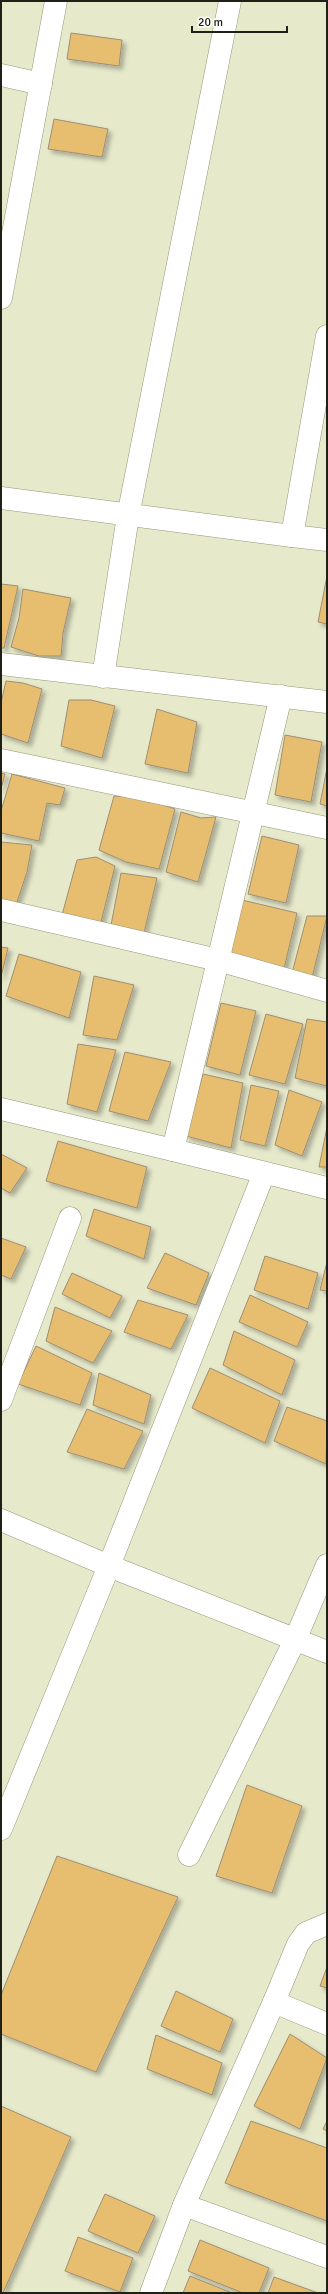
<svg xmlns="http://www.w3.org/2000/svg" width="328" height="2294" font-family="Signika,sans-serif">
  <defs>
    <filter id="shadow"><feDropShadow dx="3.5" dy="3.5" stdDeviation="2" flood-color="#0004"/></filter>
  </defs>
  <rect width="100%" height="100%" fill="#e7e9cb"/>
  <g fill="#e7be70" stroke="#9d8e75" filter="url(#shadow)">
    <path d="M71,33L122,40L119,66L67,59Z"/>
    <path d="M54,119L108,129L102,157L48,149Z"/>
    <path d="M327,576V624L318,622Z"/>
    <path d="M1,584L18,586L4,648H1Z"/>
    <path d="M23,589L71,598L63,633L61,656H39L11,647L19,618Z"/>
    <path d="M6,681L23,683L42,689L28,743L1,734V703Z"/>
    <path d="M69,700H91L115,706L102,758L61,746Z"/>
    <path d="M157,709L197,722L188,773L145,764Z"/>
    <path d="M285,735L322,742L311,802L275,795Z"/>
    <path d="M327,768V806L320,804Z"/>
    <path d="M1,773L5,774L1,789Z"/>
    <path d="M12,774L65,788L60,805L47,803L39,841L1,833V811Z"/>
    <path d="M114,796L141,797L175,809L159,869L126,862L99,850Z"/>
    <path d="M181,812L201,818L216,817L198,882L166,872Z"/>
    <path d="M262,836L299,845L286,903L248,894Z"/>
    <path d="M1,842L32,845L27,872L16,905L1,902Z"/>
    <path d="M96,857L115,866L100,926L62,915L77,860Z"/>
    <path d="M121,873L157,878L143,937L111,925Z"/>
    <path d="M242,900L297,913L284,969L229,955Z"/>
    <path d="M307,916H327L312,978L292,973Z"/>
    <path d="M1,947L8,948L1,977Z"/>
    <path d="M19,954L81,972L69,1018L6,996Z"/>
    <path d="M94,976L134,985L117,1040L83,1035Z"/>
    <path d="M221,1003L256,1011L240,1075L206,1066Z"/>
    <path d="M266,1014L303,1024L285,1084L249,1075Z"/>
    <path d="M307,1019L327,1022V1086L295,1078Z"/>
    <path d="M78,1044L116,1050L97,1112L67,1104Z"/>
    <path d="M125,1052L171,1062L148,1121L109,1111Z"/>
    <path d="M203,1074L243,1083L231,1148L186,1136Z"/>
    <path d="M251,1085L279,1091L265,1146L240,1140Z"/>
    <path d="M289,1090L322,1102L302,1156L275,1145Z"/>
    <path d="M327,1127V1167H319Z"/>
    <path d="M58,1141L147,1167L137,1208L46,1181Z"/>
    <path d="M1,1154L27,1168L10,1193L1,1188Z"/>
    <path d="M94,1209L151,1227L144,1259L86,1236Z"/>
    <path d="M1,1238L26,1247L11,1279L1,1275Z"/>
    <path d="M165,1253L209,1273L196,1305L147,1288Z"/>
    <path d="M265,1256L318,1273L308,1309L254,1290Z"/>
    <path d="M327,1262V1291L320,1290Z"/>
    <path d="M72,1273L122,1296L110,1318L62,1294Z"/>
    <path d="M250,1295L308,1322L297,1347L239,1322Z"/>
    <path d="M138,1300L188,1315L171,1349L124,1332Z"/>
    <path d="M55,1307L112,1331L93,1363L46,1341Z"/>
    <path d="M234,1331L295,1360L282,1395L223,1365Z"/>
    <path d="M36,1346L92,1373L80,1405L18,1384Z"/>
    <path d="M210,1368L280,1401L265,1443L192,1408Z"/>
    <path d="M99,1373L151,1395L144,1424L93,1405Z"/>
    <path d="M287,1407L327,1421L326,1464L274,1441Z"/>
    <path d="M87,1409L143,1431L124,1469L67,1452Z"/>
    <path d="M247,1785L302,1806L272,1893L216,1876Z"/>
    <path d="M57,1856L178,1897L96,2072L1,2034V1995Z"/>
    <path d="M327,1967V1988L320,1986Z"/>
    <path d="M176,1991L233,2019L220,2052L161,2026Z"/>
    <path d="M290,2034L327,2058L300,2129L254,2106Z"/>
    <path d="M156,2035L222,2063L212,2095L147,2069Z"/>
    <path d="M1,2106L71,2137L3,2293H1Z"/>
    <path d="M251,2121L327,2148V2221L225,2183Z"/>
    <path d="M327,2121V2131L323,2129Z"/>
    <path d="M105,2194L155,2216L138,2253L88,2231Z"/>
    <path d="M78,2237L133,2258L120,2292L65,2271Z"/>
    <path d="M200,2240L269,2268L259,2293H243L188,2271Z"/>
    <path d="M190,2276L232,2293H183Z"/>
    <path d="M274,2277L318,2293H268Z"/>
  </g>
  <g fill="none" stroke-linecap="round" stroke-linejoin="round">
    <g stroke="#95967a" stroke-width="23">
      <g id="minor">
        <path d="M1,75L41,84"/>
        <path d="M1,298L56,1"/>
        <path d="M327,336L292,536L327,540"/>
        <path d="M1,498L292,536"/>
        <path d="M1,664L327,702"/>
        <path d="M103,677L128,516L230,1"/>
        <path d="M281,696L173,1150L327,1188"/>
        <path d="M1,760L327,828"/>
        <path d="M1,910L218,960L327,991"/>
        <path d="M1,1109L173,1150"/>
        <path d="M1,1400L70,1218"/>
        <path d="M1,1520L109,1566L327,1652"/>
        <path d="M1,1829L109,1566L264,1173"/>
        <path d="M189,1855L295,1640L327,1565"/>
        <path d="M274,2002L298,1944L306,1933L327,1924"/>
        <path d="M327,2024L274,2002L184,2205L327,2257"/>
        <path d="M151,2293L184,2205"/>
      </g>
    </g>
    <use href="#minor" stroke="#fff" stroke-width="22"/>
  </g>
  <rect width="328" height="2294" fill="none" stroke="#202116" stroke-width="4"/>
  <path d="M192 26v6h95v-6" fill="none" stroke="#202116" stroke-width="2"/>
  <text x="198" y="26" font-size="12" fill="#202116" stroke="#ffffff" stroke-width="3" paint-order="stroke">20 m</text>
</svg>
